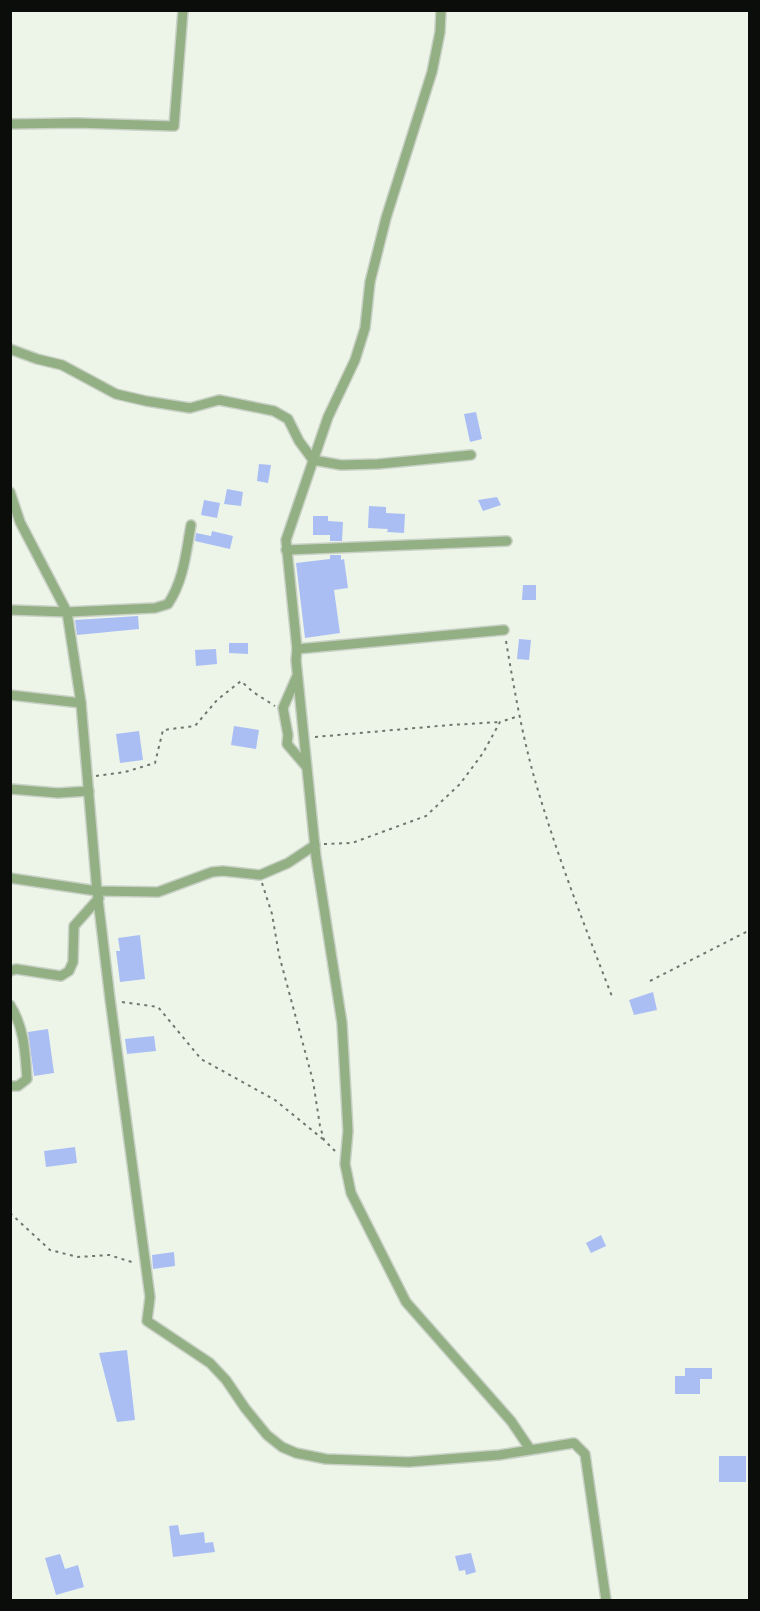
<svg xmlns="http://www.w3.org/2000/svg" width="760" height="1611" font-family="'DM Sans',sans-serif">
  <rect width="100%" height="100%" fill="#edf5e9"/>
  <g fill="#aabef4">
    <path d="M476,412L482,439L470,442L464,414Z"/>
    <path d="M259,464L271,465L268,483L257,481Z"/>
    <path d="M227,489L243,492L241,506L224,504Z"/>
    <path d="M497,497L501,505L483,511L478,500Z"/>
    <path d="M204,500L220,503L217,518L201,515Z"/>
    <path d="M369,506L386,507V513L405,514L404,533L387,532L388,529L368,528Z"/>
    <path d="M313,516H328V521L343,522L342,541H330V535H313Z"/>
    <path d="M212,531L233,536L230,549L195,541L196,533L211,536Z"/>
    <path d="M330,555H341V560L344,559L348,588L334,590L340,633L305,638L296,563L330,559Z"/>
    <path d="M523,585H536V600H522Z"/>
    <path d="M138,616L139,629L77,635L75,620Z"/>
    <path d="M519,639L531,640L529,660L517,659Z"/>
    <path d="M229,643H248V654L229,653Z"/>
    <path d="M216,649L217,664L196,666L195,650Z"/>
    <path d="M234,726L259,730L256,749L231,745Z"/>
    <path d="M139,731L143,760L120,763L116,734Z"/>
    <path d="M140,935L145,979L120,982L116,951H120L118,938Z"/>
    <path d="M653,992L657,1010L634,1015L629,1000Z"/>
    <path d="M48,1029L54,1073L34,1076L28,1032Z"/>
    <path d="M154,1036L156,1051L127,1054L125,1039Z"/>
    <path d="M75,1147L77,1163L46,1167L44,1151Z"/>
    <path d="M601,1235L606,1246L591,1253L586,1243Z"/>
    <path d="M174,1252L175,1266L153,1269L152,1255Z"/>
    <path d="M127,1350L135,1420L117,1422L99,1353Z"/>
    <path d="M685,1368H712V1379H700V1394H675V1376H685Z"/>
    <rect x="719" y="1456" width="27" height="26"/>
    <path d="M178,1525L180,1535L204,1532L205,1543L213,1542L215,1552L173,1557L169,1526Z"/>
    <path d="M471,1553L476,1572L466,1575L465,1570L459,1571L455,1556Z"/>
    <path d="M60,1554L65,1569L78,1565L84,1587L56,1595L45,1558Z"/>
  </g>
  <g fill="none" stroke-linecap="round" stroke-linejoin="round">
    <g stroke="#c9d0c5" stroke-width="12">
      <g id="street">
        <path d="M441,10L440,32L432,72L386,218L370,282L365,328L355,360L328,417L286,540L297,649L296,660L316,857L342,1023L348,1131L345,1164L351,1193L406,1302L511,1421L530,1449"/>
        <path d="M10,124L77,123L174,126L183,10"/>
        <path d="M10,349L37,359L62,365L116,394L146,401L190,408L219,400L274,411L288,419L299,441L313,460L341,465L378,464L471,455"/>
        <path d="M10,492L20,522L67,612L81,703L97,891L110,999L150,1297L147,1321L210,1363L226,1380L245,1408L267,1435L282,1447L296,1453L326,1459L409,1462L499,1455L574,1443L585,1454L606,1600"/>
        <path d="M286,550L507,541"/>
        <path d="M10,610L67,612L155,608L168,604C184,580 186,552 191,525"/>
        <path d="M297,649L504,630"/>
        <path d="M297,676L283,708L288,735L287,744L305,765"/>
        <path d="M10,695L81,703"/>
        <path d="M10,789L58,793L89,791"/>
        <path d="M10,878L97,891L158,892L212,872L223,871L260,875L288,863L315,845"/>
        <path d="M10,971L16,969L61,976L69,971L73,962L74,926L99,898"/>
        <path d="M10,1005C25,1029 25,1053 27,1079L18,1086H10"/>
      </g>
    </g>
    <g stroke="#70766e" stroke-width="2" stroke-dasharray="3 4.5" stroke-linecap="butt">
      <path d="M506,641C515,694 524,746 540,797C561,866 587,932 613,999"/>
      <path d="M315,737L450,725L500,722"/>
      <path d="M96,776L125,772L155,763L163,730L195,726L217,700L241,681L253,692L275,706"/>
      <path d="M324,844L352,843L426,816L460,784L483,753L500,722L519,716"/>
      <path d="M262,883L272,914L279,955L313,1081L320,1126L324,1140L335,1151"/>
      <path d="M650,981L750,930"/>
      <path d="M122,1002L158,1007L201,1059L275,1100L324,1140"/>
      <path d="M10,1213L50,1250L78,1257L109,1255L135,1263"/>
    </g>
    <use href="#street" stroke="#92b083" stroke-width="9"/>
  </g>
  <rect width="760" height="1611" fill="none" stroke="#0a0d09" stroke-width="24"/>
</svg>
